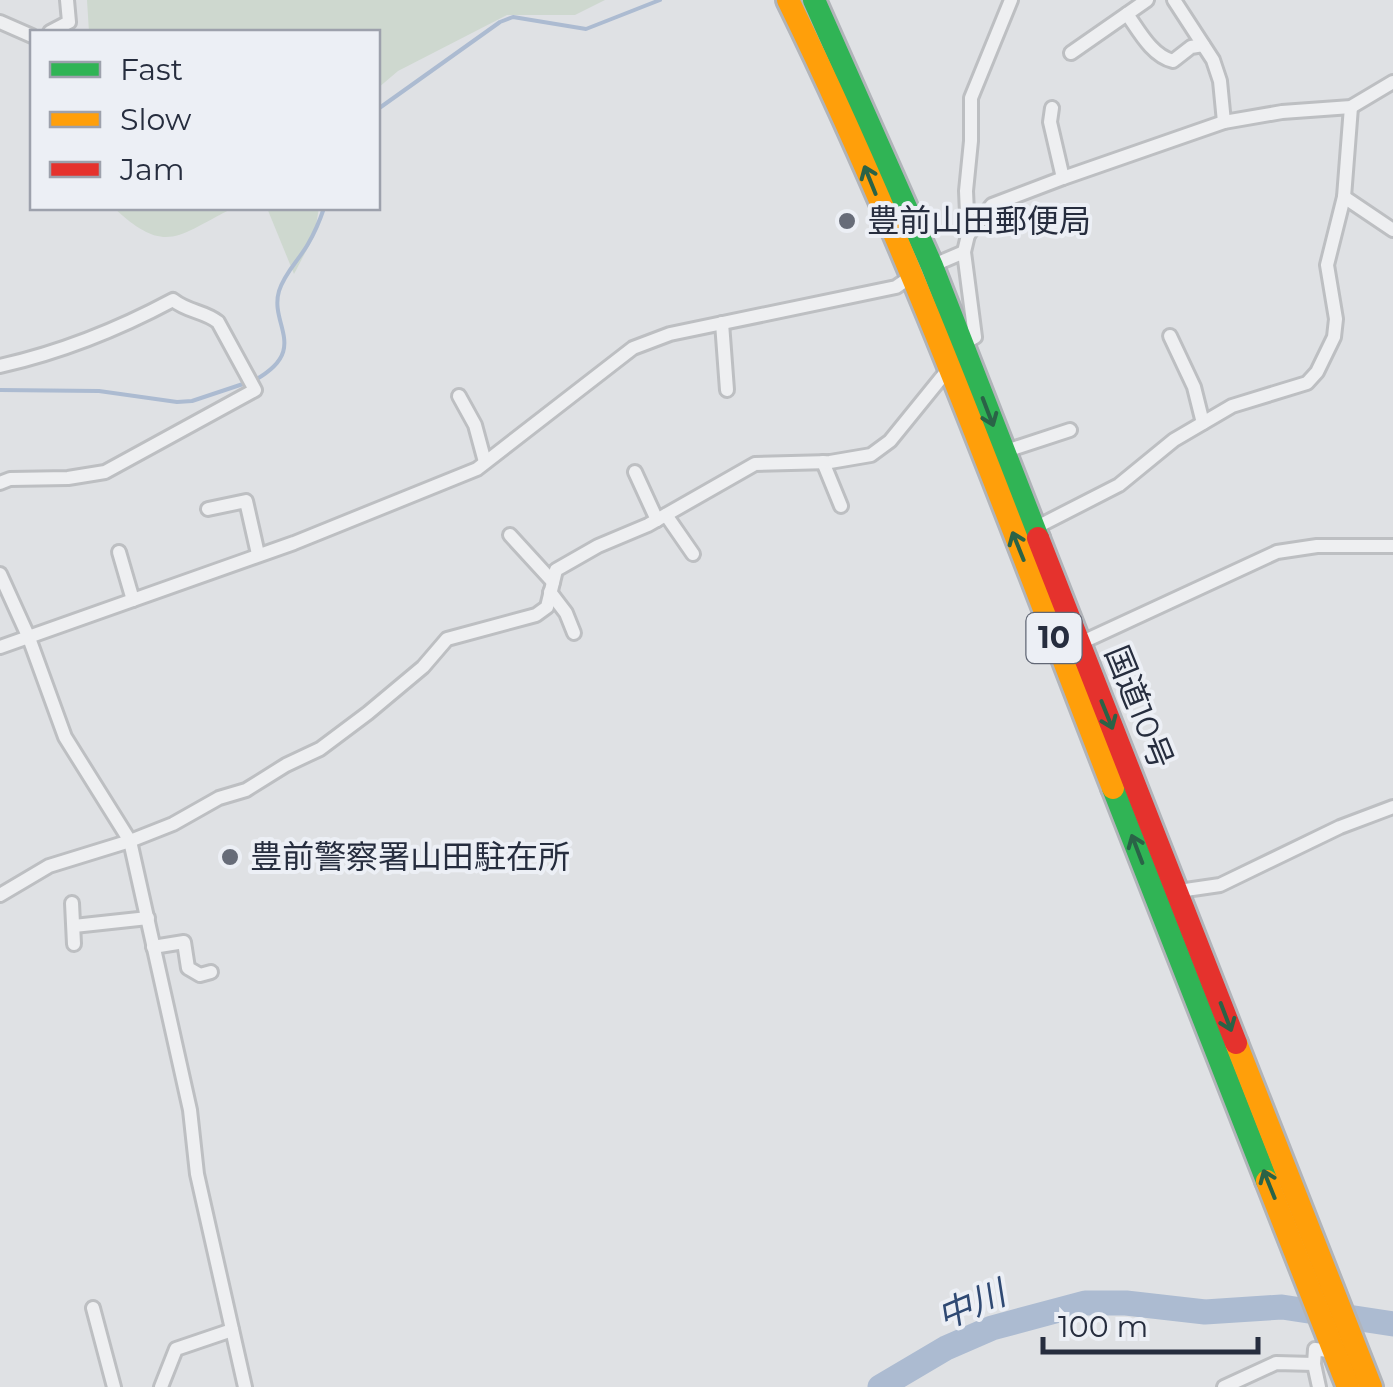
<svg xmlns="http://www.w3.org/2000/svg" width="1393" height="1387" font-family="Montserrat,'Noto Sans JP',sans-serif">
  <rect width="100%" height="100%" fill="#dfe1e4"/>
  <g fill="#ced8cf">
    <path d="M87,0H605L575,15H507L398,71L378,88V32H89Z"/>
    <path d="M114,208H233C177,236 166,256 114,208Z"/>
    <path d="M267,208H319L314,236L294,274Z"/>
  </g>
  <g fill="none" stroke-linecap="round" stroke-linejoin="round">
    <g stroke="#acbbd1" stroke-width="4">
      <path d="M378,109L500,22L513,17L586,29L660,0"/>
      <path d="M255,380C310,349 269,325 279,291C285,272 299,260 308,244C315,232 320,220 324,208"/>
      <path d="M0,390L99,391L177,402L192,401L246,383"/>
    </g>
    <path stroke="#acbbd1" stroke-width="25" d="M880,1387L946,1348L992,1328L1085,1303H1126L1205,1312L1282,1307L1393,1324"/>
    <g stroke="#bdbfc2" stroke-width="18">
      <g id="street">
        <path d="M1174,0L1213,60L1220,81L1224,122"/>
        <path d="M1127,14C1139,31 1152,56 1173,61L1191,47L1203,45"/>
        <path d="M0,22L32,36"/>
        <path d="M50,32L69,22L67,0"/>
        <path d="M1071,53L1147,0"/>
        <path d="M1052,108L1050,122L1063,178"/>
        <path d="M1344,197L1393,230"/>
        <path d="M968,235L992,205L1063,178L1224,122L1282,112L1351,107L1393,82"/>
        <path d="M929,267L964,252"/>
        <path d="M722,323L727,390"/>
        <path d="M1170,336L1194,387L1203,423"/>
        <path d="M961,345L975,337L964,252L968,235L966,191L971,141V98L1011,0"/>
        <path d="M0,366C62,352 117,330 173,300C188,312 204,311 218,322L255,390L105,472L68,478L10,479L0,483"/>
        <path d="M459,396L475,425L485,462"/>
        <path d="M1003,452L1070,430"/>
        <path d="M823,462L841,506"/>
        <path d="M635,472L657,520"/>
        <path d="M208,509L246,501L258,554"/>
        <path d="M666,515L693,554"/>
        <path d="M1033,529L1119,485L1174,440L1232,406L1307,383L1317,372L1334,337L1336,319L1327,265L1344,197L1351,107"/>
        <path d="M510,535L553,582"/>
        <path d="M119,552L133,600"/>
        <path d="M0,574L29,638L65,737L130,841L190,1110L197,1174L245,1387"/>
        <path d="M550,592L566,613L574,633"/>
        <path d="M1076,645L1277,552L1317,546H1393"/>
        <path d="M0,647L294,543L477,469L633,348L670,334L896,287L912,276"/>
        <path d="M1172,892L1220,885L1340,827L1393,807"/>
        <path d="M0,895L49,866L130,841L173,824L219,798L246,790L286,765L320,749L368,713L423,667L447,639L536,615L547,607L556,570L598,546L648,525L755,464L830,462L871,455L890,441L950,367"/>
        <path d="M72,903L74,944"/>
        <path d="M74,926L148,918"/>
        <path d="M153,947L184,942L188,968L200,975L211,972"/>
        <path d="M93,1308L114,1387"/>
        <path d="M161,1387L176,1349L232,1330"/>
        <path d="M1224,1387L1276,1363L1314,1364"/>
        <path d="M1319,1387L1314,1364L1315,1349L1334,1352"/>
      </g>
    </g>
    <g stroke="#b1b4b9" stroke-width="28">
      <g id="fast">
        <path d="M814,0L932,266L1038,538"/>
        <path d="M1113,788L1267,1181"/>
      </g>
    </g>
    <g stroke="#b1b4b9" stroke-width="28">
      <g id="slow">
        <path d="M788,0C913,255 1010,524 1113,788"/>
        <path d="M1236,1043L1371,1387"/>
        <path d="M1267,1181L1348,1387"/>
      </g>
    </g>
    <g stroke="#b1b4b9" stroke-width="28">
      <path id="jam" d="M1038,538L1236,1043"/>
    </g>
    <use href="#street" stroke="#eeeff1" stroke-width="12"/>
    <use href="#fast" stroke="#30b455" stroke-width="22"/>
    <use href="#slow" stroke="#ff9f0a" stroke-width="22"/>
    <use href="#jam" stroke="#e5322d" stroke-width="22"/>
  </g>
  <defs><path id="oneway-shaft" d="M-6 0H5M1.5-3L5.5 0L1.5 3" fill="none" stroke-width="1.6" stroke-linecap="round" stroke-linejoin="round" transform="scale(2.5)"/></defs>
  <g stroke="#2a6347">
    <use href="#oneway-shaft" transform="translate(870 180) rotate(-112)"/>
    <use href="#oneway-shaft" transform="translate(988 412) rotate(69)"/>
    <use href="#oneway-shaft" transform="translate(1018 546) rotate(-112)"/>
    <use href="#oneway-shaft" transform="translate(1107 715) rotate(68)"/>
    <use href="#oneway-shaft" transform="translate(1137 849) rotate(-111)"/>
    <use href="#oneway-shaft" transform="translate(1226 1017) rotate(69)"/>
    <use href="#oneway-shaft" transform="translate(1269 1184) rotate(-112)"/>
  </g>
  <g fill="#676c78" stroke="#eceff5" stroke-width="4">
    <circle cx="847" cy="221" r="10"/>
    <circle cx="230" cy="857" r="10"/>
  </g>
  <g text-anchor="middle" stroke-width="8" stroke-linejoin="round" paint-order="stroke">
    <rect fill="#eceff5" stroke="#616775" stroke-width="2.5" x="1026.5" y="613" width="55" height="50" rx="8"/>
    <g font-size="30" font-weight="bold" fill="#262d3e">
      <text x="1054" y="648">10</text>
    </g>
    <g font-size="32" fill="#262d3e" stroke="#eceff5" text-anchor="start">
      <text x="867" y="232">豊前山田郵便局</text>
      <text x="250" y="868">豊前警察署山田駐在所</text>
    </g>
    <g font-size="32" fill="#262d3e" stroke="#eceff5">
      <text transform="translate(1139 707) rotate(68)" y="11">国道10号</text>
    </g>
    <g font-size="35" font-style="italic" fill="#2f4973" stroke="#eceff5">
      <text transform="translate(971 1305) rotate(-23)" y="12">中川</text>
    </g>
  </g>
  <rect x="30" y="30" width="350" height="180" fill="#eceff5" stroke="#9da1ac" stroke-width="2.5"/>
  <rect x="50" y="62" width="50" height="15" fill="#30b455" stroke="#9da1ac" stroke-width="2.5"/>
  <text x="120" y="80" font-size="30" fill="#262d3e">Fast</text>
  <rect x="50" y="112" width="50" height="15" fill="#ff9f0a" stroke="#9da1ac" stroke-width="2.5"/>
  <text x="120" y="130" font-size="30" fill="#262d3e">Slow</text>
  <rect x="50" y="162" width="50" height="15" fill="#e5322d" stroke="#9da1ac" stroke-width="2.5"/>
  <text x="120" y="180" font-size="30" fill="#262d3e">Jam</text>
  <path d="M1043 1337v15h215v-15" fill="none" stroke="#262d3e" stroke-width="5"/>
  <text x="1058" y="1337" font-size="30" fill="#262d3e" stroke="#eceff5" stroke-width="8" paint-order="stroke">100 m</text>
</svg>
